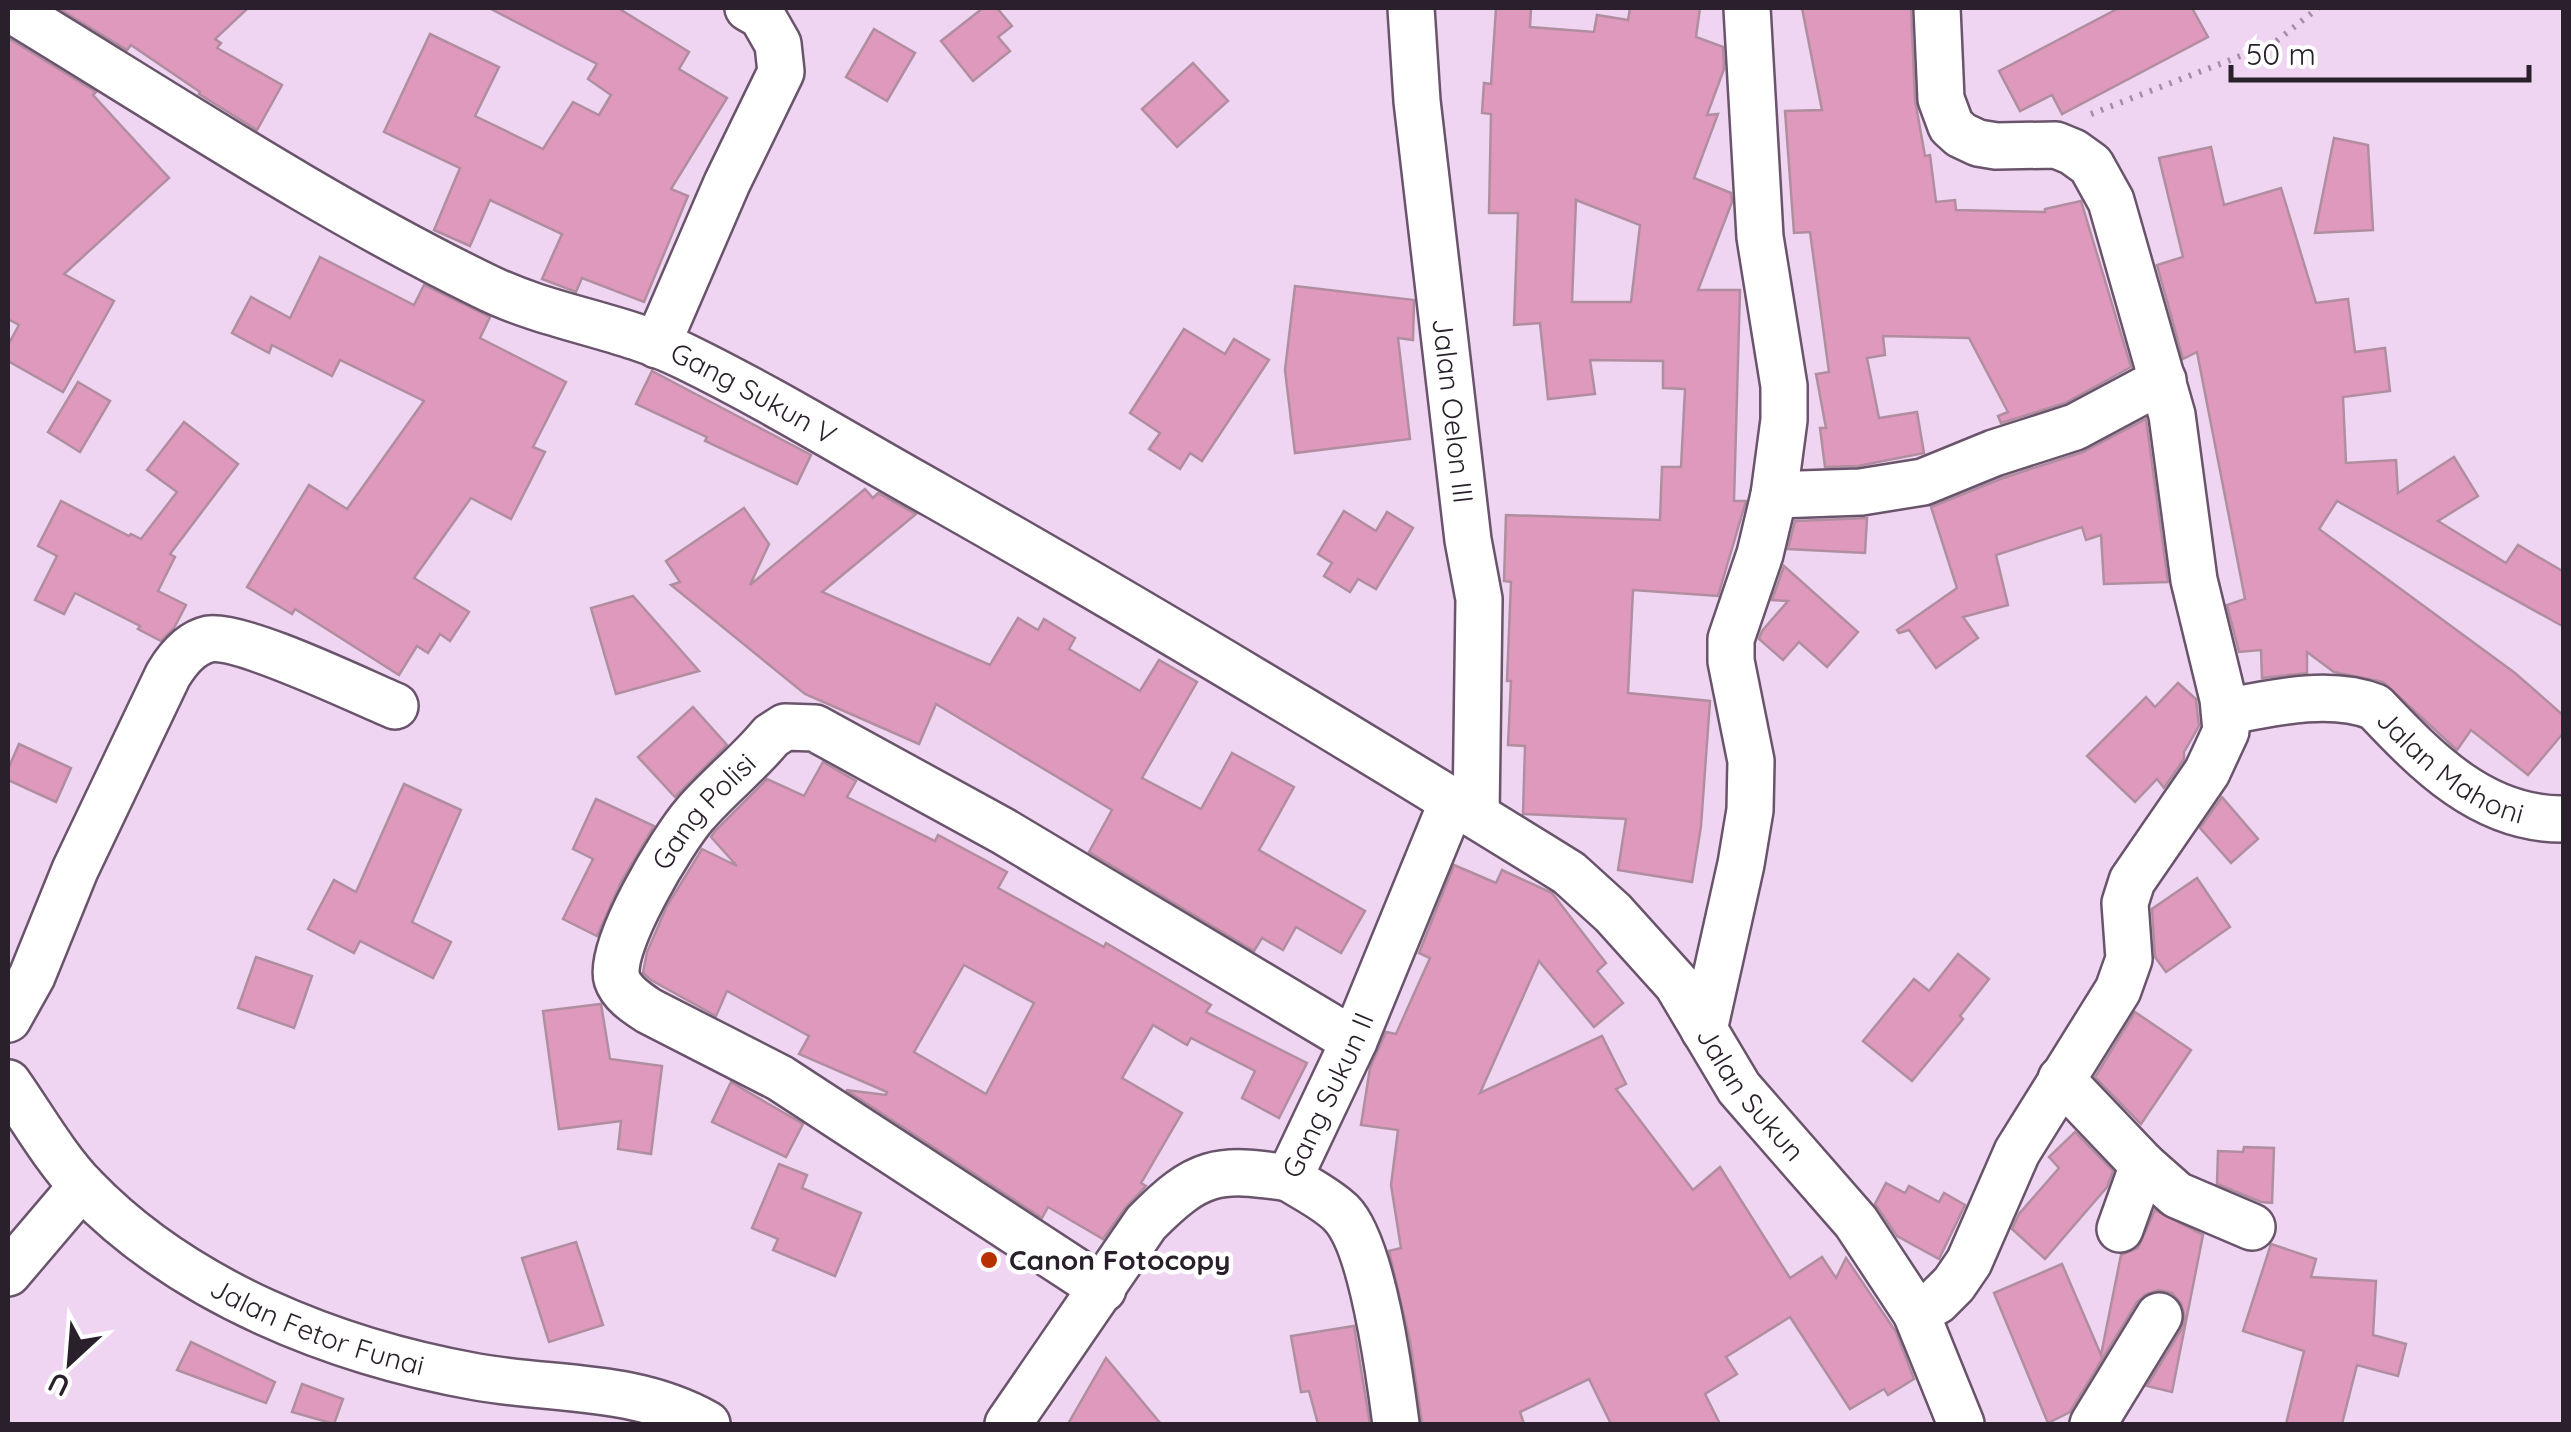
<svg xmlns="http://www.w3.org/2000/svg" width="2571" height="1432" font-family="Quicksand,sans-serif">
  <rect width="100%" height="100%" fill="#efd5f2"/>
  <g fill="#df99bd" stroke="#b18e9f" stroke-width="2.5" fill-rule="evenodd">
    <path d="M58,8H248L215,39L221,43L217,48L282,85L257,130L199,94L200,92L131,45L127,50Z"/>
    <path d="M489,8H618L689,52L679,69L727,98L671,189L688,196L644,302L582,278L576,292L542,279L562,234L490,200L470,246L434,230L460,168L384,132L430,34L499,67L475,116L543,149L573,102L599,115L611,95L588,79L597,64Z"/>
    <path d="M983,8H997L1012,26L998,37L1010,51L973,81L941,41Z"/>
    <path d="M1496,8H1531L1530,27L1594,32L1597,15L1628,20L1630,8H1700L1696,37L1723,47L1724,69L1707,115L1718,114L1694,178L1731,193L1732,202L1698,290H1740L1734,501H1746L1718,596L1633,590L1628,693L1710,701L1701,826L1692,882L1618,870L1626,819L1523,814L1525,746L1508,745L1511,681H1507L1511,582L1504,581L1506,515L1660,520L1662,467H1681L1685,389L1663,388V361L1590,360L1595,394L1548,399L1540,323L1514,325L1518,213H1489L1491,114L1482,113L1484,83L1491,84ZM1576,200L1640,225L1631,302H1572Z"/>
    <path d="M1802,8H1911L1915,100L1925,156L1930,155L1936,202L1955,200L1956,210L2045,212V209L2081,201L2131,367L2065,403L2001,423L1998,416L2008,412L1969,338L1883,336L1885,355L1867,358L1879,418L1917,412L1924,453L1858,466L1825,467L1820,428H1826L1816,374L1829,372L1810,232L1794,233L1785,111L1822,110Z"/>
    <path d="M2119,8H2192L2208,37L2062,114L2052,95L2020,111L1999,71Z"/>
    <path d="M874,29L915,53L887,101L846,77Z"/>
    <path d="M8,38L96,92L93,95L169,178L64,274L114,301L63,392L8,361V345L19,325L8,319Z"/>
    <path d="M1193,63L1228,101L1177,147L1142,109Z"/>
    <path d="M2334,138L2368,145L2373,230L2315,233Z"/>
    <path d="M2211,147L2224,205L2281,188L2316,303L2348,299L2355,352L2385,348L2390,391L2343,397L2346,463L2396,460L2398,493L2454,457L2478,496L2438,521L2506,563L2518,545L2564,572V627L2337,501L2319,529L2515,673L2564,716V732L2528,775L2471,730L2457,750L2383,682L2334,672L2307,652V673L2262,678L2261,650L2239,652L2227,605L2245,599L2197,352L2183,359L2157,265L2183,257L2159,158Z"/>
    <path d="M320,257L414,305L424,285L490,317L480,338L566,382L533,447L545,452L511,519L471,498L414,578L469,612L450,641L440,634L428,653L417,646L399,675L295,609L292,614L247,587L309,485L347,509L424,401L340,360L332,376L272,345L269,353L232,333L251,297L290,318Z"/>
    <path d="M1295,286L1414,300L1413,340L1398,338L1410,439L1295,453L1285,370Z"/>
    <path d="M1184,329L1225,354L1234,339L1269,360L1202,461L1190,453L1180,469L1149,449L1160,433L1130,413Z"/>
    <path d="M652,371L811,455L797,484L705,441L707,437L636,404Z"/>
    <path d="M78,382L110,401L80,452L48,432Z"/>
    <path d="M2146,419L2168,582L2104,584L2101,535L2086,540L2082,527L1996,555L2008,605L1963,617L1978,638L1936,668L1909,630L1899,633L1897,630L1957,588L1931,507L2003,478L2083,452Z"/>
    <path d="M184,422L238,464L170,554L175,557L158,591L186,605L174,628L161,641L138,629L140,626L75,593L64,614L35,600L57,556L38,546L61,501L129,536L131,534L141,539L177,492L147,470Z"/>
    <path d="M865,489L873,498L878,493L916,514L822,592L990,665L1018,618L1038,630L1044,619L1075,638L1069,649L1140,691L1159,660L1197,682L1142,778L1201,809L1232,753L1294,787L1259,850L1365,911L1341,953L1296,927L1283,950L1262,938L1254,951L1089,852L1112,810L936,704L919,744L805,694L671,585L680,582L666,561L744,508L769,544L750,585Z"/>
    <path d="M1344,511L1376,531L1387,512L1413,528L1376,589L1358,579L1350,592L1324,576L1332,563L1318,554Z"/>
    <path d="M1867,518L1865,553L1788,549L1795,521Z"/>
    <path d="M1784,566L1858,632L1827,667L1799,642L1783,660L1759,639L1762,631L1788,601L1772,600Z"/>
    <path d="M633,596L699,671L616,694L591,608Z"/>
    <path d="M2178,683L2196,699L2199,726L2184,752V759L2164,788L2157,779L2135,802L2087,756L2146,697L2155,707Z"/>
    <path d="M693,707L727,745L675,797L638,757Z"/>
    <path d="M19,744L71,768L56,802L8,780V769Z"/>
    <path d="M823,762L856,781L847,797L935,841L938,835L1007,872L998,888L1104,947L1106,943L1211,1005L1206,1012L1307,1063L1279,1118L1242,1098L1255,1071L1191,1038L1187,1045L1153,1025L1122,1078L1182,1113L1141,1183L1146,1186L1125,1208L1103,1239L1048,1207L1042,1218L846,1090L886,1095L887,1092L799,1054L809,1036L727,991L716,1016L651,980L643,973L647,952L667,906L702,849L737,866L711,837L715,831L767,779L804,796ZM964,965L1034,1003L986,1094L914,1052Z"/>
    <path d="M404,784L461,810L412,922L451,942L433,978L360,941L354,953L308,929L334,880L356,892Z"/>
    <path d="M2222,797L2258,839L2231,863L2200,828Z"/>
    <path d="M596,799L654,826L621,882L597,936L563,919L593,859L573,849Z"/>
    <path d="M1454,865L1496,883L1502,870L1552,893L1606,963L1597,971L1623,1003L1594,1027L1539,961L1480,1093L1602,1036L1626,1084L1616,1089L1693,1190L1720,1167L1790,1278L1822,1257L1836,1278L1846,1258L1896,1332L1914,1379L1888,1395L1884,1389L1850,1409L1790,1317L1726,1357L1737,1374L1705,1394L1720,1424H1611L1589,1379L1520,1412L1524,1424H1422L1410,1341L1389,1251L1401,1248L1391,1185L1398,1130L1361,1125L1370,1068L1386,1032L1396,1034L1430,958L1419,953Z"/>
    <path d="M2197,878L2230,927L2166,972L2155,957L2152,909Z"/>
    <path d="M1958,954L1989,979L1960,1016L1963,1019L1912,1081L1863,1041L1914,979L1929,991Z"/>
    <path d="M256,957L312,976L294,1028L238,1008Z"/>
    <path d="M601,1004L610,1059L662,1066L651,1154L618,1149L621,1121L559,1129L543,1011Z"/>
    <path d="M2135,1012L2191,1050L2141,1124L2095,1077Z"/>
    <path d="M731,1082L803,1124L786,1157L712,1122Z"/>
    <path d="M2075,1132L2113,1171L2107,1187L2045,1259L2012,1229L2019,1214L2059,1168L2049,1157Z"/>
    <path d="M2244,1147L2274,1148L2272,1203L2261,1202L2217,1184L2218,1151L2243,1152Z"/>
    <path d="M779,1164L807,1175L802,1188L861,1213L835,1276L773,1250L778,1239L752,1228Z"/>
    <path d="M1886,1183L1905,1193L1909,1186L1939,1202L1944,1193L1965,1205L1939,1259L1897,1236L1875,1204Z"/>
    <path d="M2155,1210L2203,1235L2172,1392L2147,1386L2181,1330L2185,1318L2181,1303L2172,1293L2159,1290L2146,1294L2137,1302L2070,1412L2048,1423L1994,1293L2062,1264L2101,1355L2121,1255L2138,1248Z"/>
    <path d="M576,1242L603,1325L549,1342L522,1258Z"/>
    <path d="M2271,1244L2316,1259L2311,1277L2376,1281L2373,1335L2406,1344L2398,1376L2357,1365L2342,1424H2286L2304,1351L2243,1331Z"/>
    <path d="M1354,1326L1370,1424H1318L1309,1391L1301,1392L1291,1336Z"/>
    <path d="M191,1342L275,1382L266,1403L177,1370Z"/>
    <path d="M1106,1358L1161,1424H1068Z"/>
    <path d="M302,1384L343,1399L334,1424L292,1412Z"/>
  </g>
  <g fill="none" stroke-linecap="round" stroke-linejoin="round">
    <g stroke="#6a546c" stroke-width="50">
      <g id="minor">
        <path id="s1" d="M1411,8L1417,101L1468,540L1479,599L1476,815"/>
        <path id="s2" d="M12,10C167,104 320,206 484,286C548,318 622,325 686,357C772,399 854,450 937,496C1151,617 1361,744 1569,873L1613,913L1677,984L1739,1088L1856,1222L1916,1313L1961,1424"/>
        <path d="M657,345L727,183L781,72L778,44L762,16L748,8"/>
        <path d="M1774,495L1861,492L1923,482L1994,453L2075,427L2163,380"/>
        <path id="s3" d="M2225,712C2271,703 2330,689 2375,707C2427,762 2483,820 2564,819"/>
        <path d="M8,1019L32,976L75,870L168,675C177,660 191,643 209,639C242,634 359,691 395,706"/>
        <path d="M1704,1030L1741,864L1750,810L1751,761L1731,661V639L1760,554L1774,495L1784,420V386L1760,237L1747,8"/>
        <path d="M2061,1079L2143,1165L2177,1195L2252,1227"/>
        <path id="s4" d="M8,1083C32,1117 55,1158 84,1188C185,1293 337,1352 477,1377C557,1391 634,1383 707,1424"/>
        <path d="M1289,1178C1306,1189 1327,1199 1341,1213C1373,1245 1390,1378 1396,1424"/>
        <path d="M2120,1229L2143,1165"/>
        <path d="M8,1273L82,1186"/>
        <path id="s5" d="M1103,1289L780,1078L649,1011C637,1003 622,994 617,979C607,948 673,839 695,814C719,786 748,764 771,736L785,727L815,728L1003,831L1354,1041"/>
        <path d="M1916,1313L1937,1301L1954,1284L1969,1262L2017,1152L2118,990L2129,959L2125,903L2132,881L2207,772L2226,731L2223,699L2194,580L2172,415L2111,201L2091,165L2073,152L2056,145L1996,146L1978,143L1961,135L1951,126L1941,99L1937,8"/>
        <path id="s6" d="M1008,1424L1146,1223C1198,1170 1217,1167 1289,1178L1354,1041L1452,802"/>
        <path d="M2093,1424L2159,1316"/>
      </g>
    </g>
    <path stroke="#a38fa5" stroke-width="6" stroke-dasharray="2.5 8" stroke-linecap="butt" d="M2091,114L2274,43L2318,8"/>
    <use href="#minor" stroke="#fff" stroke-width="45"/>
  </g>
  <circle fill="#b93000" stroke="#fff" stroke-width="4" cx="989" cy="1260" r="10"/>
  <g text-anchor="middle" stroke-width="9" stroke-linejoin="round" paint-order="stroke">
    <g font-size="28" fill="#2a202b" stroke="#fff">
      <text dy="10" stroke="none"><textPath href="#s2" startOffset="838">Gang Sukun V</textPath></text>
      <text dy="10" stroke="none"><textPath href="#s1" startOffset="405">Jalan Oelon III</textPath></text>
      <text dy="10" stroke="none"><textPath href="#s3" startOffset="250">Jalan Mahoni</textPath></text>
      <text dy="10" stroke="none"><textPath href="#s5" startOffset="772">Gang Polisi</textPath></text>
      <text dy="10" stroke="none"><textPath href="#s6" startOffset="495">Gang Sukun II</textPath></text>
      <text dy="10" stroke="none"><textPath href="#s2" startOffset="2072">Jalan Sukun</textPath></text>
      <text dy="10" stroke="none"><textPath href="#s4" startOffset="405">Jalan Fetor Funai</textPath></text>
    </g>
    <g font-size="28" font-weight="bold" fill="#2a202b" stroke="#fff" text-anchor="start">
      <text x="1009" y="1270">Canon Fotocopy</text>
    </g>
  </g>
  <rect width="2571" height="1432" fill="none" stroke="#2a202b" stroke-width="20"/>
  <g transform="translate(70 1362) rotate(206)" stroke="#ffffff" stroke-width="8" paint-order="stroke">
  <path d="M0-8L18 38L0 25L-18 38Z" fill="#2a202b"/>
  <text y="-15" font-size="28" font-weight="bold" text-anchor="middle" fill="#2a202b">U</text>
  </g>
  <path d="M2231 65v15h298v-15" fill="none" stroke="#2a202b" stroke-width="5"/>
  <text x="2246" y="65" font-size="30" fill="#2a202b" stroke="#ffffff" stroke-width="8" paint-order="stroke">50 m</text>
</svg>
